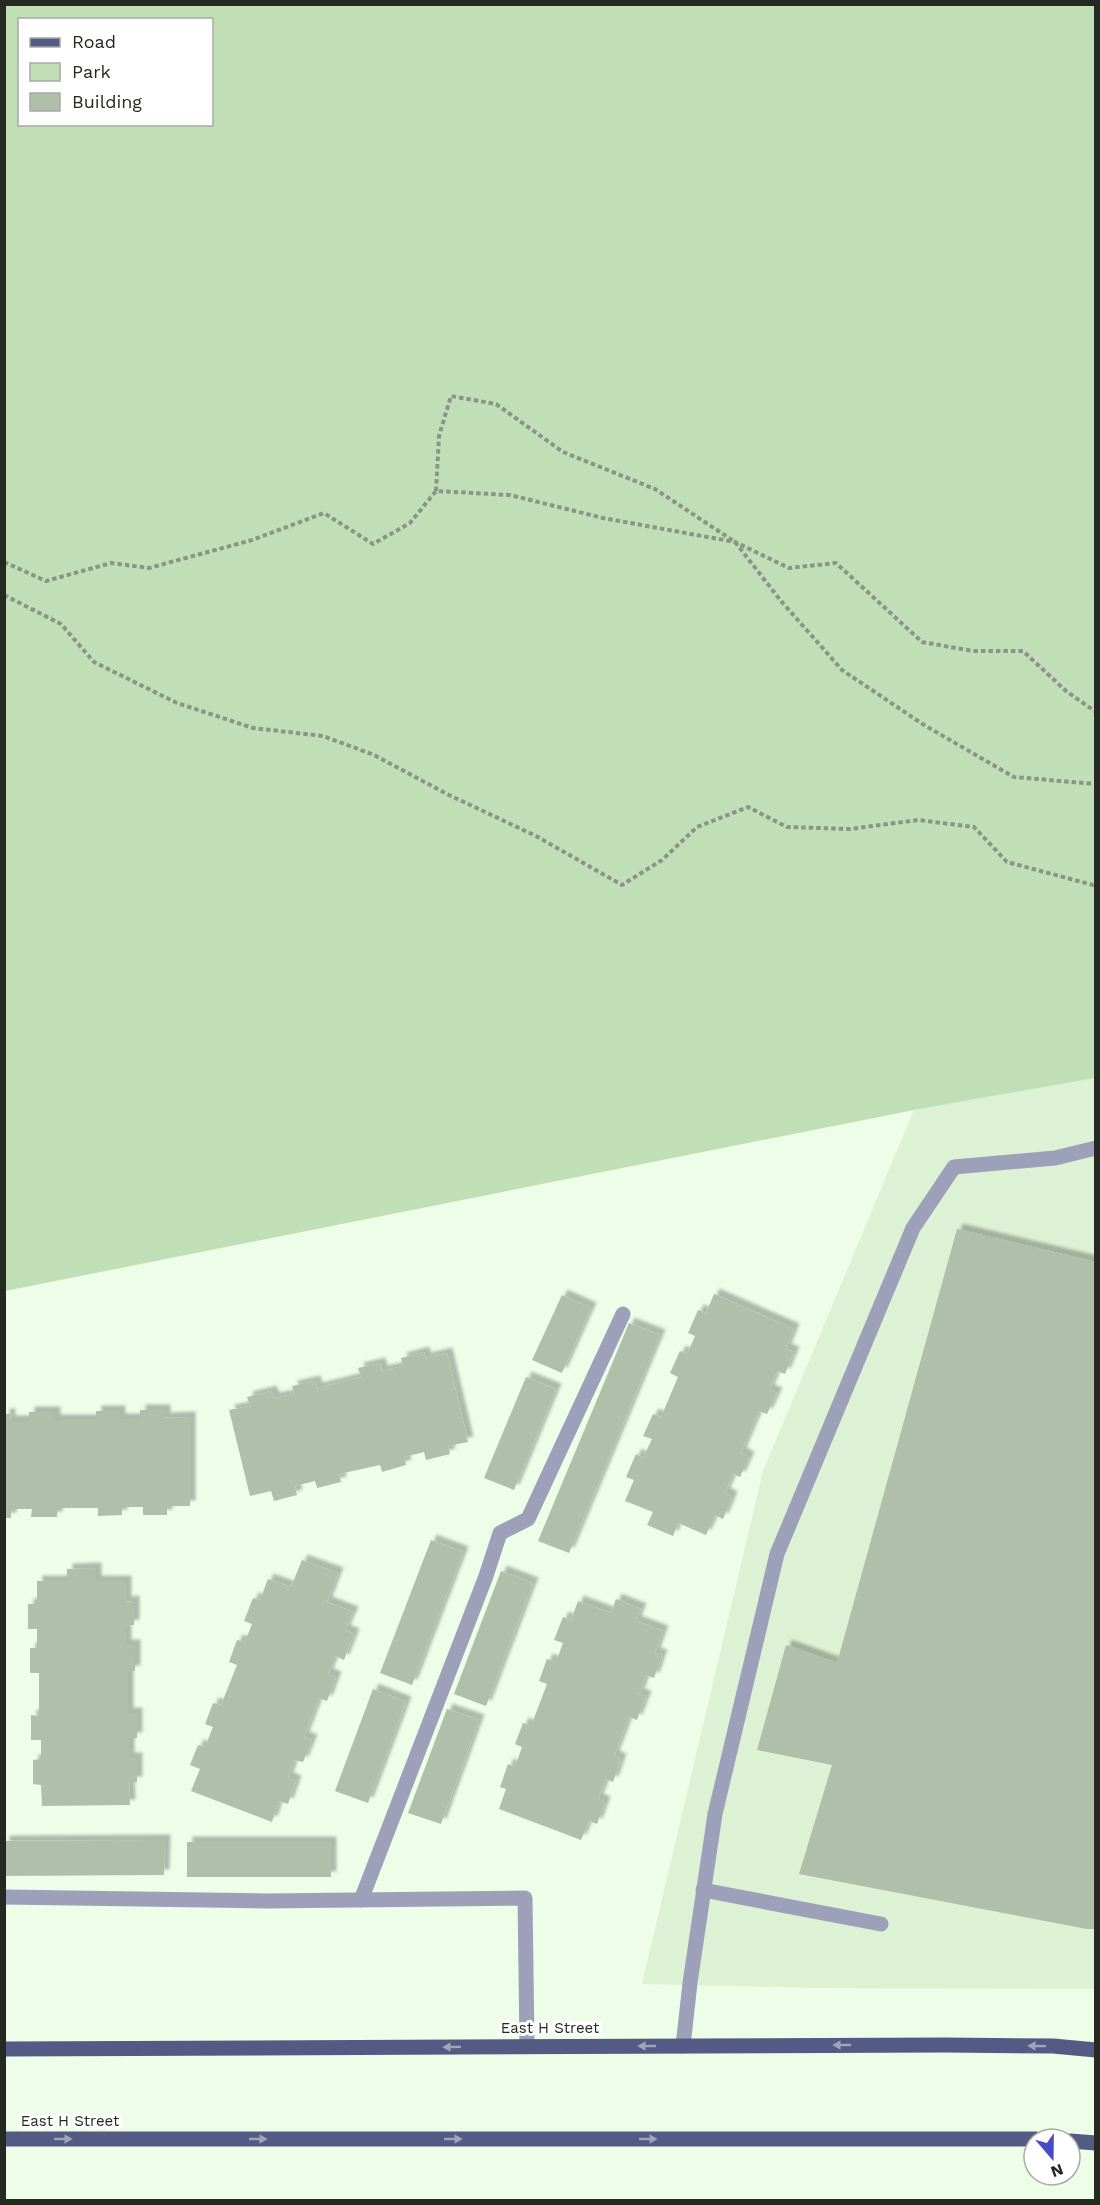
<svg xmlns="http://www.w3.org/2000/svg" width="1100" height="2205" font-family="'Work Sans',sans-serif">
  <defs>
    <filter id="shadow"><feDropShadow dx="5.5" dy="-5.5" stdDeviation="1.5" flood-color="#0004"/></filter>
  </defs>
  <rect width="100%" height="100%" fill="#edfde7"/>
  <path fill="#ddf1d5" d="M1095,1078V1989L819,1988L642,1984L763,1471L914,1110Z"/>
  <path fill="#c1dfb6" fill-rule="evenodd" d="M5,4L1095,5V1078L914,1110L5,1291ZM20,20H212V124H20Z"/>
  <g fill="#afbfaa" filter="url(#shadow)">
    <path d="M957,1229L1096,1262V1929H1087L799,1874L832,1765L757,1750L786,1645L837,1663Z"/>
    <path d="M714,1294L794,1329L786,1349L794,1352L785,1374L777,1371L769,1390L777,1393L767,1414L759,1411L741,1453L749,1457L740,1477L733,1474L725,1493L732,1497L723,1519L715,1515L706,1535L678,1523L673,1536L647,1525L653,1512L625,1501L634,1480L626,1477L636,1454L643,1458L652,1439L643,1436L653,1414L661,1417L678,1377L670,1373L680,1351L687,1354L695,1336L688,1333L698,1310L706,1313Z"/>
    <path d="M562,1295L591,1308L562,1373L532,1360Z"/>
    <path d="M629,1323L660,1335L569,1553L538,1541Z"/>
    <path d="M424,1352L425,1358L447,1353L468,1442L448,1446L450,1454L426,1460L424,1452L404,1457L406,1465L382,1472L380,1465L339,1474L341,1482L317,1488L315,1481L295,1486L297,1495L274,1501L271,1491L250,1496L229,1410L250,1406L247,1397L271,1391L274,1398L294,1394L292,1386L315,1381L317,1388L361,1377L358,1368L380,1363L382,1371L403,1366L401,1358Z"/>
    <path d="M526,1377L556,1389L514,1490L484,1478Z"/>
    <path d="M140,1410H165V1418L190,1417V1506H167V1515H143V1507H122V1515L98,1516V1508H58L57,1517H31L32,1509H11V1518H4V1414H10V1421H29V1412H55V1420H96V1411H120V1419H140Z"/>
    <path d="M431,1540L463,1552L412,1685L380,1673Z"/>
    <path d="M302,1560L338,1573L327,1602L353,1612L345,1630L354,1634L344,1660L335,1656L328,1674L336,1677L327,1701L319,1698L304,1737L312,1740L303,1762L294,1760L288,1778L296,1781L288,1804L279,1801L272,1822L191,1791L200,1769L190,1765L198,1745L205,1747L213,1727L205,1724L213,1703L221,1705L237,1665L229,1662L237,1640L245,1642L252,1624L244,1621L253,1598L260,1600L268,1579L291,1587Z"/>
    <path d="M96,1568V1581H126V1602L134,1601V1625L126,1626V1645H135V1671H128V1713H137V1738H129V1758H137V1782H129L130,1805L42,1806L41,1785L33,1784V1760L41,1759V1740H31V1715L39,1716V1673H30V1648H37V1629H28V1604H37V1581H67V1569Z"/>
    <path d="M501,1571L533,1583L486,1706L454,1694Z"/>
    <path d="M616,1599L641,1609L636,1621L663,1631L655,1653L662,1655L654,1678L646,1675L639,1694L646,1696L637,1720L629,1717L614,1756L621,1759L613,1782L606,1779L598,1799L605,1802L597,1824L589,1821L581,1840L499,1809L506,1789L500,1787L508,1764L515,1767L522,1747L515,1744L523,1723L531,1726L547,1684L539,1681L547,1659L556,1662L563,1643L554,1640L563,1617L571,1620L578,1601L611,1613Z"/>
    <path d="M373,1689L406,1702L368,1803L335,1791Z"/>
    <path d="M447,1709L479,1720L441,1824L408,1813Z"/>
    <path d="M165,1840L164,1875L4,1876V1841Z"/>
    <rect x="187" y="1842" width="144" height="35"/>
  </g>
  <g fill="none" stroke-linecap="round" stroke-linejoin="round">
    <g stroke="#8a9586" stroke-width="4" stroke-dasharray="4.5 3" stroke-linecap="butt">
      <path d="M436,491L439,436L451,396L496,404L563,452L655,489L735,542L781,601L842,670L924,725L1014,777L1096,784"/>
      <path d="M4,562L46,581L111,563L149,568L252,540L324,513L373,544L410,523L436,491L510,495L603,518L735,542L789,568L836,563L922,642L973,651H1023L1066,691L1096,712"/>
      <path d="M4,595L61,624L94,662L177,703L253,728L323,736L374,755L449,795L536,836L622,885L662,860L697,827L748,807L787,827L850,829L918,820L974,827L1007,862L1093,885L1096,883"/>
    </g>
    <g stroke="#9ca1b9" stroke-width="15">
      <path d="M703,1890L881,1924"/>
      <path d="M4,1897L265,1901L525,1898L527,2046"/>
      <path d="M361,1900L486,1576L500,1533L528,1519L623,1314"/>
      <path d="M683,2046L690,1983L715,1814L777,1554L913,1228L954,1167L1055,1158L1096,1148"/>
    </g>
    <g stroke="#535a83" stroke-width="15">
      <path d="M4,2049L945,2045L1053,2046L1096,2050"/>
      <path d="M4,2139H1036"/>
      <path d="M1070,2141L1096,2143"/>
    </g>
  </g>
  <defs><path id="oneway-solid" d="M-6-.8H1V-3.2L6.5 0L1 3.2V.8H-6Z" transform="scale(1.5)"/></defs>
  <g fill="#a0a4bb">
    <use href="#oneway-solid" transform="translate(842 2045) rotate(180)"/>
    <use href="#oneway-solid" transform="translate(647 2046) rotate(180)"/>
    <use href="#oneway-solid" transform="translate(1037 2046) rotate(-179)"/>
    <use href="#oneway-solid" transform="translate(452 2047) rotate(179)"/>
    <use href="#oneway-solid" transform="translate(63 2139)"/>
    <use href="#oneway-solid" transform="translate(258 2139)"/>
    <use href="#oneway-solid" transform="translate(453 2139)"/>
    <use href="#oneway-solid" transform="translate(648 2139)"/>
  </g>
  <g text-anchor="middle" stroke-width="6" stroke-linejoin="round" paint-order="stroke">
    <g font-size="15" fill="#242a22" stroke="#fff">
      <text x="550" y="2033">East H Street</text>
      <text x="70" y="2126">East H Street</text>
    </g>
  </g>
  <rect width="1100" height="2205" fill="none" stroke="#242a22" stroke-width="12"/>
  <rect x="18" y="18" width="195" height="108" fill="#ffffff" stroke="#a7aaa7" stroke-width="1.5"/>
  <rect x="30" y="38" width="30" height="9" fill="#535a83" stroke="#a7aaa7" stroke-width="1.5"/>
  <text x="72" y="48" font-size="18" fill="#242a22">Road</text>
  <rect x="30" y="63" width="30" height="18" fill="#c1dfb6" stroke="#a7aaa7" stroke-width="1.5"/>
  <text x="72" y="78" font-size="18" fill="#242a22">Park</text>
  <rect x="30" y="93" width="30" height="18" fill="#afbfaa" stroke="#a7aaa7" stroke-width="1.5"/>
  <text x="72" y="108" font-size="18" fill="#242a22">Building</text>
  <g transform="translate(1052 2157) rotate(160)"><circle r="28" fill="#ffffff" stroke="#a7aaa7" stroke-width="1.5"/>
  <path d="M0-4.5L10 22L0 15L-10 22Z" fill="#484bc1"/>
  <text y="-9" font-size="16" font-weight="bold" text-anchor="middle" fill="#242a22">N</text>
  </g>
</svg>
